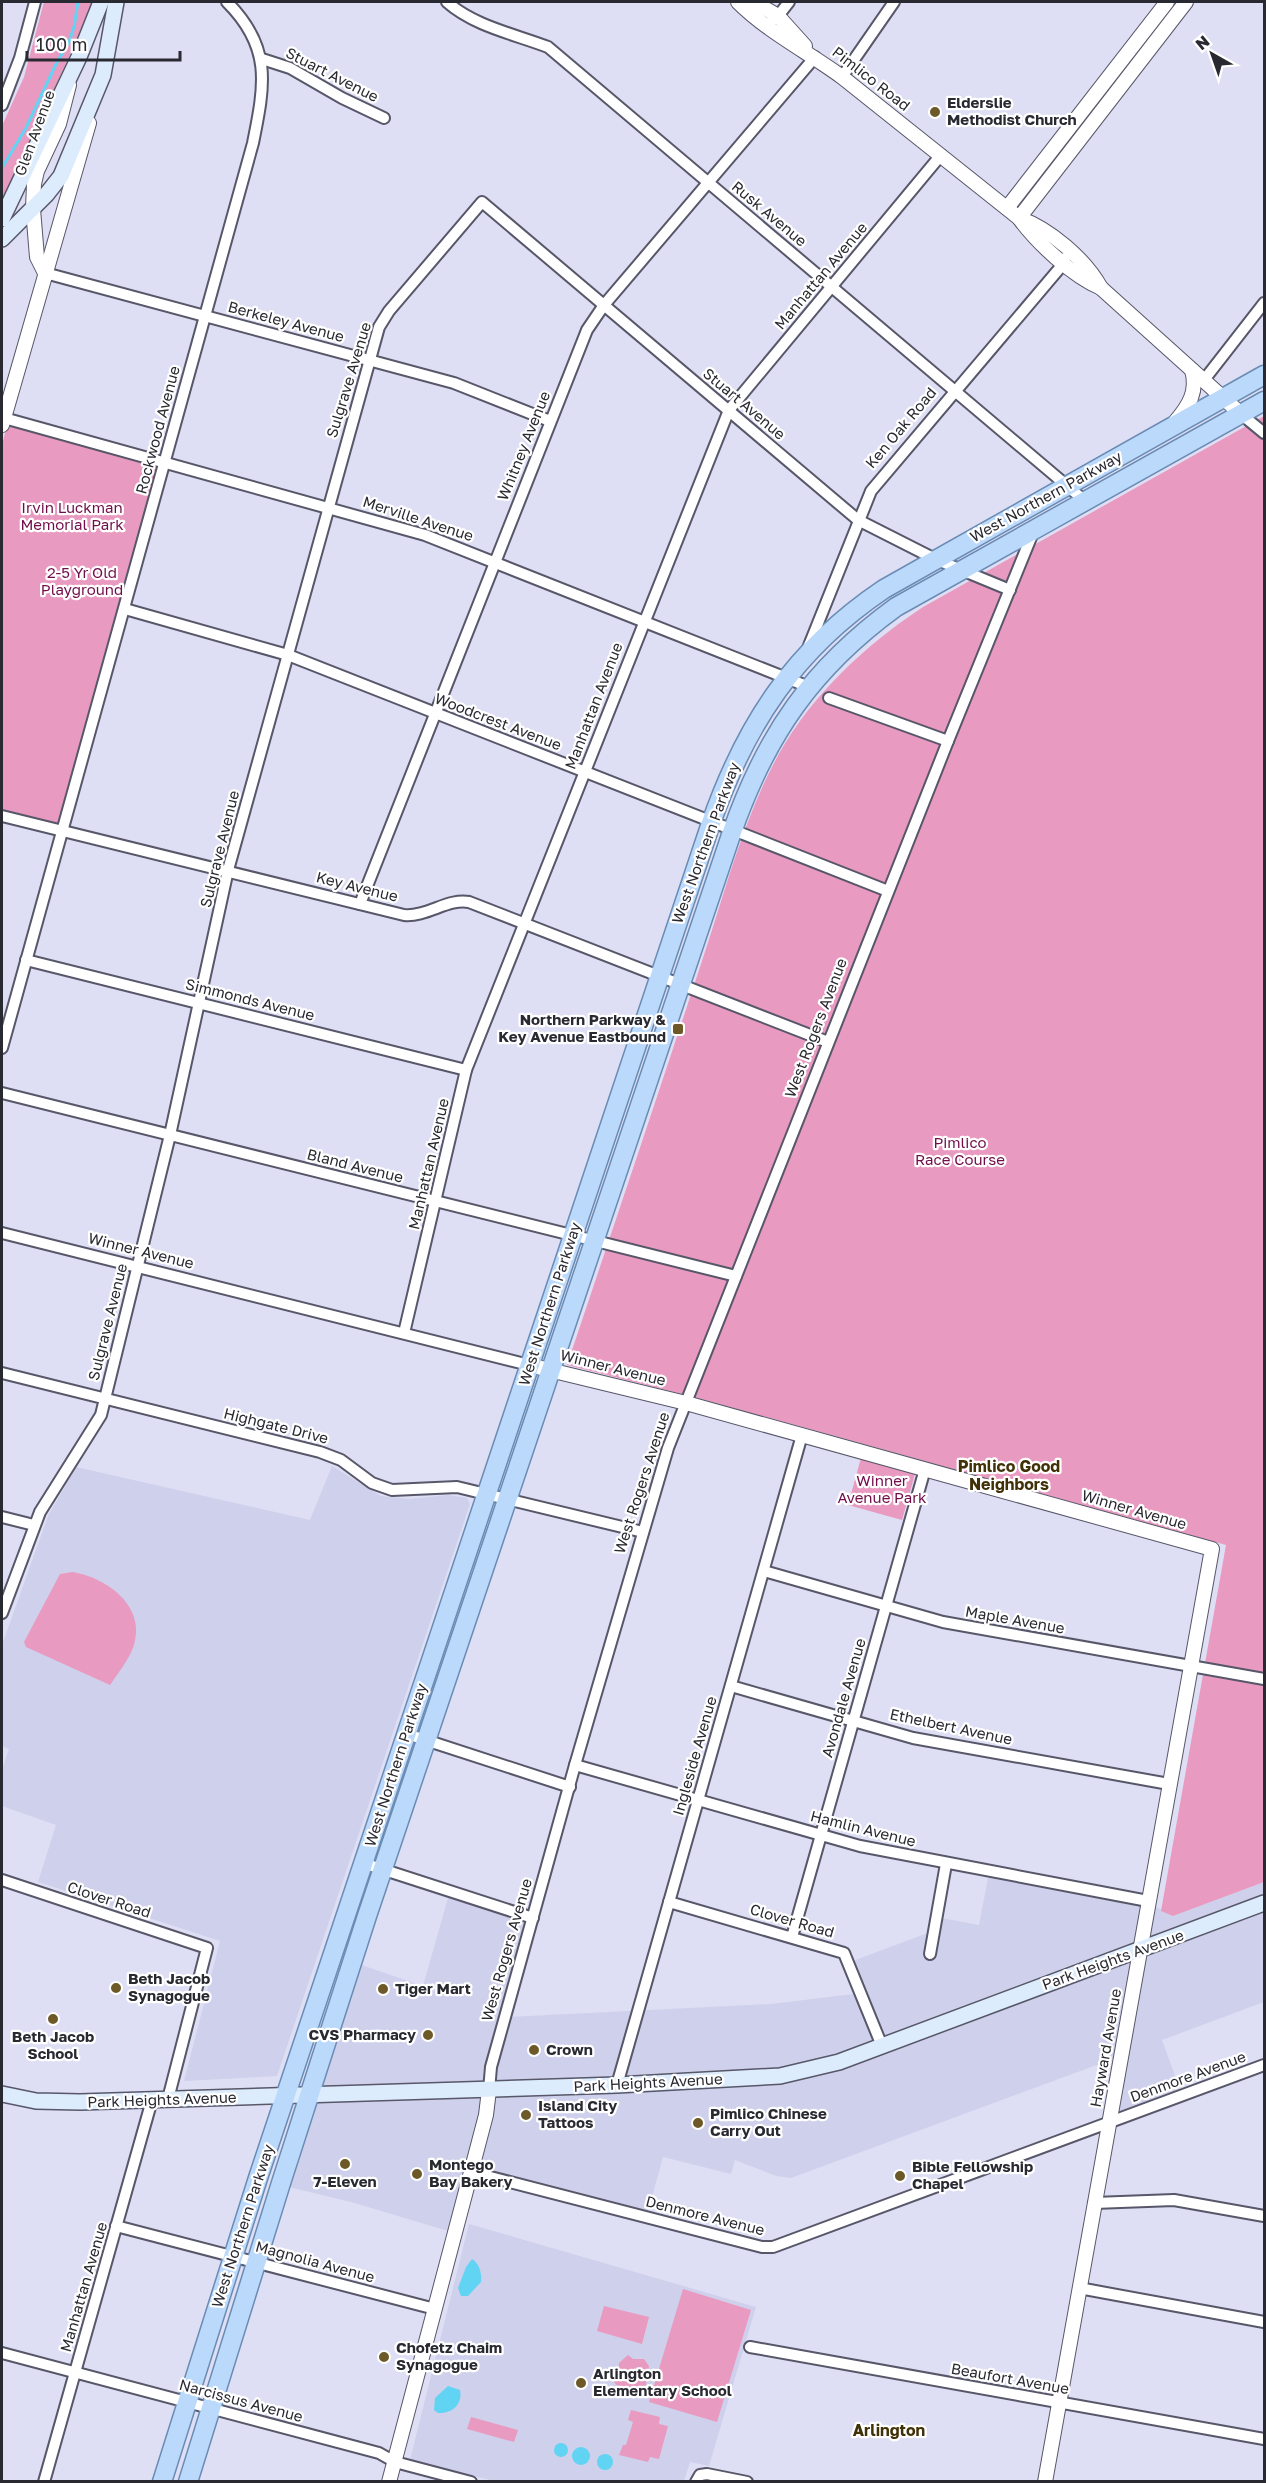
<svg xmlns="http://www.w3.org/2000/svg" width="1266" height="2483" font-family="'Golos Text',sans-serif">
  <rect width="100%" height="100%" fill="#dedff4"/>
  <g fill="#cfd0eb">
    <path d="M332,1466L381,1496L409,1499L448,1495L467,1498L470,1504L277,2076L184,2081L220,1941L38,1882L56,1825L2,1806V1769L9,1749L2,1746V1645L48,1516L76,1467L310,1520Z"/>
    <path d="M989,1873L1147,1902L1173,1916L1264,1882V2002L1162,2040L1182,2095L1111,2121L1121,2056L791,2178L776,2176L735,2160L731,2174L663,2157L646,2219L471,2173L455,2233L351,2202L272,2183L291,2116L344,1959L423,1986L450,1891L534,1920L507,2017L771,2004L862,1993L850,1962L933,1931L936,1917L979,1925Z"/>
    <path d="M469,2224L756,2307L709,2466L690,2462L684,2481H494L410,2460Z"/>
  </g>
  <g fill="#e99ac0">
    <path d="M44,2H94L2,203V126L24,77Z"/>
    <path d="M1264,416V1882L1173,1916L1161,1911L1226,1545L698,1398L567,1365C612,1231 657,1098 701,964C728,884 750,789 800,721C834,675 876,638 923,607Z"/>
    <path d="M7,425L159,466L60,825L2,811V445Z"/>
    <path d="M861,1458L915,1474L902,1520L848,1505Z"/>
    <path d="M73,1572C107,1578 146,1606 134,1645C129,1660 118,1673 110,1685L26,1647L24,1642L60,1574Z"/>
    <path d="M683,2289L751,2310L717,2422L649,2402Z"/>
    <path d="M604,2306L649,2317L642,2344L597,2331Z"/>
    <path d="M628,2355L633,2359H644L649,2366L646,2385L638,2395L630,2387L619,2388L614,2382L619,2374V2363Z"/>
    <path d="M631,2410L660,2417L659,2424L668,2426L659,2459L650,2457L648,2462L619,2455L623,2445H626L633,2422L628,2420Z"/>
    <path d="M471,2417L518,2430L514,2442L467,2429Z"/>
  </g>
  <g fill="#61d3f3">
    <path d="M472,2259C479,2263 482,2273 481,2282L468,2296H461L458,2288L466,2267Z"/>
    <path d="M448,2386L460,2390C463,2404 452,2414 438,2413L434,2410L435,2398Z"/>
    <circle cx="561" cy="2450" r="7"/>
    <circle cx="581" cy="2456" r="9"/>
    <circle cx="605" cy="2462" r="8"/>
  </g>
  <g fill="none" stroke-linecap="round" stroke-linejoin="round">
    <path stroke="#61d3f3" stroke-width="3" d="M2,168L26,128L56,64L69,42L74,27L78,2"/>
    <g stroke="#575769" stroke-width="14">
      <g id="minor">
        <path d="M447,2C474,26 514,34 548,47L1085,501"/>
        <path d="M767,24L778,16L789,2"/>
        <path d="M262,59L290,68L342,98L384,118"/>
        <path d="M842,77L894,2"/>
        <path d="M2,105L20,58L35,2"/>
        <path d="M45,273L454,383L550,421"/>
        <path d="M1204,380L1264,303"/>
        <path d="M1241,414L1264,433"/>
        <path d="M4,418L425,535L809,687"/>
        <path d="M125,609L288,655L888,891"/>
        <path d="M808,648L871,491L1064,263L1065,258"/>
        <path d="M829,698L948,741"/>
        <path d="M2,816L404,915C427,917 448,898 469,902L828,1042"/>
        <path d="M360,904L587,330L604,305L815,57"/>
        <path d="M26,960L466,1070"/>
        <path d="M2,1048L253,143C265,84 272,47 227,2"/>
        <path d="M2,1093L736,1276"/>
        <path d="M2,1233L529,1365"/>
        <path d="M404,1333L466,1070L729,410L941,155"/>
        <path d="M2,1373L320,1452L341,1460L372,1483L392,1490L457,1487L643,1532"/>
        <path d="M2,1517L34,1525"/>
        <path d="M764,1571L943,1622L1264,1679"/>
        <path d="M2,1613L40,1512L101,1415L170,1135L228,870L379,327L389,311L482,202L858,520L935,559L1010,590"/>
        <path d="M731,1686L913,1738L1169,1784"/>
        <path d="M407,1734L570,1787"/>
        <path d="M575,1765L860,1846L1148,1901"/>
        <path d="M363,1863L533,1918"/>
        <path d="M2,1880L207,1948L168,2099"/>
        <path d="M669,1902L844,1953L882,2046"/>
        <path d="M792,1937L925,1469"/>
        <path d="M930,1954L946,1864"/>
        <path d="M617,2085L802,1435"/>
        <path d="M489,2090L491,2067L505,2017L575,1765L668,1448L948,741L1034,530"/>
        <path d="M471,2172L762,2247H773L1264,2065"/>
        <path d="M1094,2203L1174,2200L1264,2216"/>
        <path d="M116,2226L435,2309"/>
        <path d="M1079,2288L1264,2322"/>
        <path d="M750,2347L1264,2439"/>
        <path d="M2,2353L379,2453L395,2462L471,2482"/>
        <path d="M44,2482L152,2100"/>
        <path d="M696,2482L700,2475L707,2474L747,2482"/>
      </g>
    </g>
    <g stroke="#575769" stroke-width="16">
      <g id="tertiary">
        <path d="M738,2C768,32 808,52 842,77L1019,218C1037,243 1073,276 1101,288L1241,414"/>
        <path d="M754,2L778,16L805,46"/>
        <path d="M1007,208L1167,2"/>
        <path d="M1019,218L1186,2"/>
        <path d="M1019,218C1050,229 1085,259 1101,288"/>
        <path d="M45,273L37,257L33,209L34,184L37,171L59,124L69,85"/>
        <path d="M1175,422C1189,406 1198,391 1192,370"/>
        <path d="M2,425L89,123"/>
        <path d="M529,1365L686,1403L1212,1549L1045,2482"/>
        <path d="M389,2482L471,2172L486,2115L489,2090"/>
      </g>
    </g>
    <g stroke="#575769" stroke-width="18">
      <g id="secondary">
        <path d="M2,219L79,57L101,2"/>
        <path d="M2,239L46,195L61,176L103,75L116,2"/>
        <path d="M2,2094L36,2101L80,2102L617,2085L780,2076L839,2062L1264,1903"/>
      </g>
    </g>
    <g stroke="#6a8bb3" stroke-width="21">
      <g id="primary">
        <path d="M162,2482L258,2178L711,823C746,723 795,649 884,589L1264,375"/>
        <path d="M188,2482L281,2183L367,1916L732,832C766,735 812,668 896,607L1264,401"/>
      </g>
    </g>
    <use href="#minor" stroke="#fff" stroke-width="10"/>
    <use href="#tertiary" stroke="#fff" stroke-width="14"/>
    <use href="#secondary" stroke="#ddecfd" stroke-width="15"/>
    <use href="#primary" stroke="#bbd9fb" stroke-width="18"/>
  </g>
  <g fill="#6d5928" stroke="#fff" stroke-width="2">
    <circle cx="935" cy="112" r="6"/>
    <rect x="672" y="1023" width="12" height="12" rx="3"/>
    <circle cx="116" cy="1988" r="6"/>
    <circle cx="383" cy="1989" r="6"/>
    <circle cx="53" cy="2019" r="6"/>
    <circle cx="428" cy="2035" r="6"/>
    <circle cx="534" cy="2050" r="6"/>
    <circle cx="526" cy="2115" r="6"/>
    <circle cx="698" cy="2123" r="6"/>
    <circle cx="345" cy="2164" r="6"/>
    <circle cx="417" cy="2174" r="6"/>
    <circle cx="900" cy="2176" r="6"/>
    <circle cx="384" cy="2357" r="6"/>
    <circle cx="581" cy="2383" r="6"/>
  </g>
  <g text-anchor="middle" stroke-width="4.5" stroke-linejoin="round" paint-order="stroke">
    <g font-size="15" fill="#292931" stroke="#fff">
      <text transform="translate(332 75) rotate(27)" y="5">Stuart Avenue</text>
      <text transform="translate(871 79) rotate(38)" y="5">Pimlico Road</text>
      <text transform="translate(35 133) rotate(-70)" y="5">Glen Avenue</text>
      <text transform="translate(769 214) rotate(40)" y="5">Rusk Avenue</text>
      <text transform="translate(821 276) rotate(-50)" y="5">Manhattan Avenue</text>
      <text transform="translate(286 322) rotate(15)" y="5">Berkeley Avenue</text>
      <text transform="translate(349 380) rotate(-73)" y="5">Sulgrave Avenue</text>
      <text transform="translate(744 404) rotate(40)" y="5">Stuart Avenue</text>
      <text transform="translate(901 428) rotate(-50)" y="5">Ken Oak Road</text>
      <text transform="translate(158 430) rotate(-75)" y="5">Rockwood Avenue</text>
      <text transform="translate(524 446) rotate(-68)" y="5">Whitney Avenue</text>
      <text transform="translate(1046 497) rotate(-29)" y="5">West Northern Parkway</text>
      <text transform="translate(418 519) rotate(18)" y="5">Merville Avenue</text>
      <text transform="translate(594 706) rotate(-69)" y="5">Manhattan Avenue</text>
      <text transform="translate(498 722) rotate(21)" y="5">Woodcrest Avenue</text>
      <text transform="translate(706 843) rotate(-70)" y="5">West Northern Parkway</text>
      <text transform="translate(220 849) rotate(-76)" y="5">Sulgrave Avenue</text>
      <text transform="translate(357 887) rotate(14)" y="5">Key Avenue</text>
      <text transform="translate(250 1000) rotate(14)" y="5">Simmonds Avenue</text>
      <text transform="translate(816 1028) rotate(-69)" y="5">West Rogers Avenue</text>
      <text transform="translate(429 1164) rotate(-77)" y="5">Manhattan Avenue</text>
      <text transform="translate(355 1166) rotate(14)" y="5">Bland Avenue</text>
      <text transform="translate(141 1251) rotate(14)" y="5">Winner Avenue</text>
      <text transform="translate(550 1304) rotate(-72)" y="5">West Northern Parkway</text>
      <text transform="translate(108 1322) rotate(-76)" y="5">Sulgrave Avenue</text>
      <text transform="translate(613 1368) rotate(14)" y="5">Winner Avenue</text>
      <text transform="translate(276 1426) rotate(14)" y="5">Highgate Drive</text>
      <text transform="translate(642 1483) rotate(-72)" y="5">West Rogers Avenue</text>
      <text transform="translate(1134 1510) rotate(16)" y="5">Winner Avenue</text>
      <text transform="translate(1015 1620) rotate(10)" y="5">Maple Avenue</text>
      <text transform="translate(844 1698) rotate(-74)" y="5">Avondale Avenue</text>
      <text transform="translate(951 1727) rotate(12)" y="5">Ethelbert Avenue</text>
      <text transform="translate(695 1756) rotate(-74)" y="5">Ingleside Avenue</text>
      <text transform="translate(396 1765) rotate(-72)" y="5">West Northern Parkway</text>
      <text transform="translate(863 1829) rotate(14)" y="5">Hamlin Avenue</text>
      <text transform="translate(109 1900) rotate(18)" y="5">Clover Road</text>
      <text transform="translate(792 1921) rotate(16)" y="5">Clover Road</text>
      <text transform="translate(507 1950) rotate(-74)" y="5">West Rogers Avenue</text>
      <text transform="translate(1113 1960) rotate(-20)" y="5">Park Heights Avenue</text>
      <text transform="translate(1106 2048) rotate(-80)" y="5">Hayward Avenue</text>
      <text transform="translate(1188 2077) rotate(-20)" y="5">Denmore Avenue</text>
      <text transform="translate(648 2083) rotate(-3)" y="5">Park Heights Avenue</text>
      <text transform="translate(162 2100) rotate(-2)" y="5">Park Heights Avenue</text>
      <text transform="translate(705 2216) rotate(14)" y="5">Denmore Avenue</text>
      <text transform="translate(243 2226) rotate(-72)" y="5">West Northern Parkway</text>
      <text transform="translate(315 2262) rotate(15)" y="5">Magnolia Avenue</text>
      <text transform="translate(84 2287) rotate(-74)" y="5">Manhattan Avenue</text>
      <text transform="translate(1010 2379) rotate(10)" y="5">Beaufort Avenue</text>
      <text transform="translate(241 2401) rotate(15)" y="5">Narcissus Avenue</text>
    </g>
    <g font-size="15" font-weight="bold" fill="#292931" stroke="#fff" text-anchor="start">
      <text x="947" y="108">Elderslie<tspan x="947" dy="17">Methodist Church</tspan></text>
      <text x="666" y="1025" text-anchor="end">Northern Parkway &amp;<tspan x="666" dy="17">Key Avenue Eastbound</tspan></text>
      <text x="128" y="1984">Beth Jacob<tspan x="128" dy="17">Synagogue</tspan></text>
      <text x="395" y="1994">Tiger Mart</text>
      <text x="416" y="2040" text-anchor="end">CVS Pharmacy</text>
      <text x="53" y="2042" text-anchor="middle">Beth Jacob<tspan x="53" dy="17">School</tspan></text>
      <text x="546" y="2055">Crown</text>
      <text x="538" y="2111">Island City<tspan x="538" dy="17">Tattoos</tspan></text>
      <text x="710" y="2119">Pimlico Chinese<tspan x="710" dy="17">Carry Out</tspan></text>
      <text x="429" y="2170">Montego<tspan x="429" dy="17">Bay Bakery</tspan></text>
      <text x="912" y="2172">Bible Fellowship<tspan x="912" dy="17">Chapel</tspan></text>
      <text x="345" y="2187" text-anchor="middle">7-Eleven</text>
      <text x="396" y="2353">Chofetz Chaim<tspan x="396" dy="17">Synagogue</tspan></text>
      <text x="593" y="2379">Arlington<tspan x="593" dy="17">Elementary School</tspan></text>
    </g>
    <g font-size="15" fill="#710e4a" stroke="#fff">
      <text x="72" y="513">Irvin Luckman<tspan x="72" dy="17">Memorial Park</tspan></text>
      <text x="82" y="578">2-5 Yr Old<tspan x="82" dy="17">Playground</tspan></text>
      <text x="960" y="1148">Pimlico<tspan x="960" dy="17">Race Course</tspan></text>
      <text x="882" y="1486">Winner<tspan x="882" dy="17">Avenue Park</tspan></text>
    </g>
    <g font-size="16" font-weight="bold" fill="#403107" stroke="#fff">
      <text x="1009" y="1472">Pimlico Good<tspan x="1009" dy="18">Neighbors</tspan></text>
      <text x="889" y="2436">Arlington</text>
    </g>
  </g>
  <rect width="1266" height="2483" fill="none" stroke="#292931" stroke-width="6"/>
  <g transform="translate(1212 54) rotate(320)" stroke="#ffffff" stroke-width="4.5" paint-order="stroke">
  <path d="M0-4.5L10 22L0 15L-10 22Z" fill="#292931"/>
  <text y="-9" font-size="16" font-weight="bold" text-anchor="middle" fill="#292931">N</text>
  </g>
  <path d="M27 51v9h153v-9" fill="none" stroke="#292931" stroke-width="3"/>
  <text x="36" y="51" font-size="18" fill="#292931" stroke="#ffffff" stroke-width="4.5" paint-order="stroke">100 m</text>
</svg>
